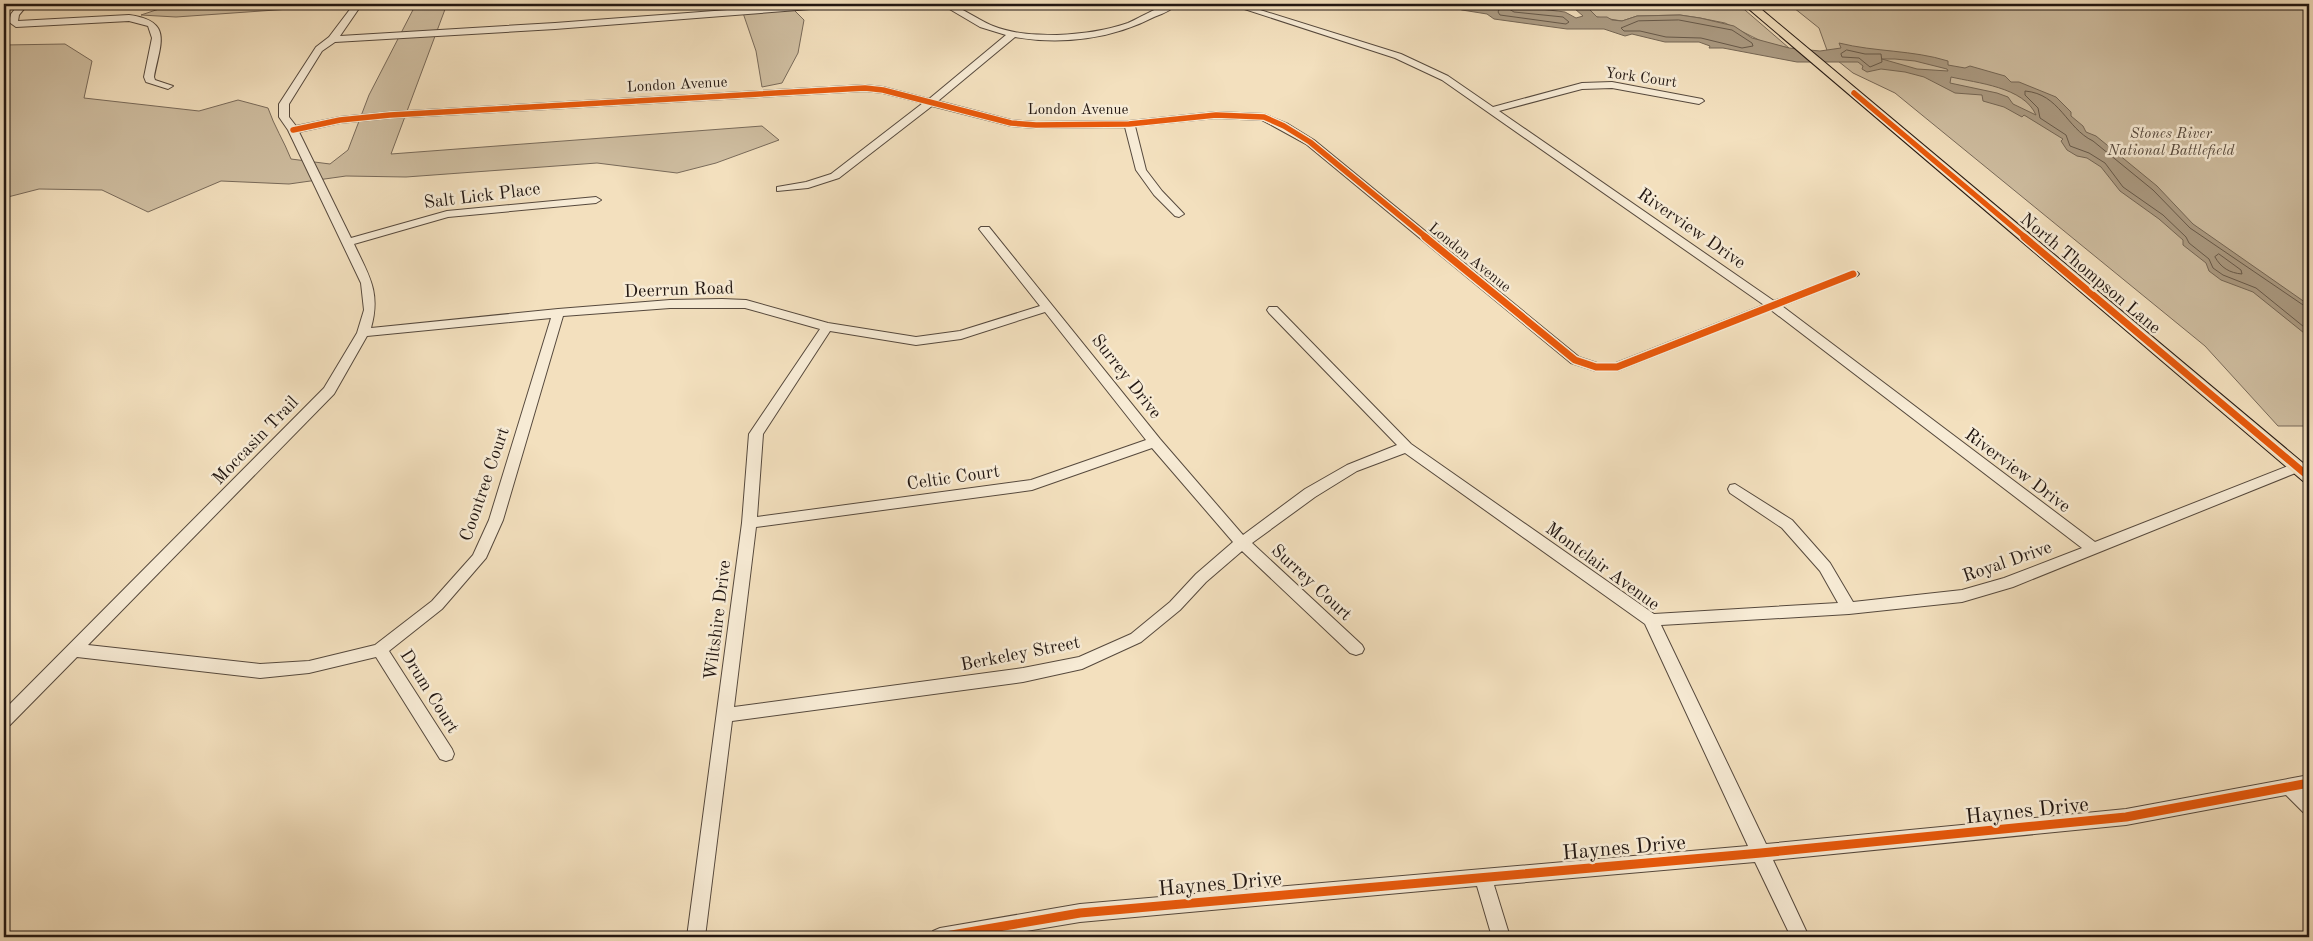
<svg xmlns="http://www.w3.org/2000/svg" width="2313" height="941" font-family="'Old Standard TT',serif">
  <rect width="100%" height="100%" fill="#f3e0be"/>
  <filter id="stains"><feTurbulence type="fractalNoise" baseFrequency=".004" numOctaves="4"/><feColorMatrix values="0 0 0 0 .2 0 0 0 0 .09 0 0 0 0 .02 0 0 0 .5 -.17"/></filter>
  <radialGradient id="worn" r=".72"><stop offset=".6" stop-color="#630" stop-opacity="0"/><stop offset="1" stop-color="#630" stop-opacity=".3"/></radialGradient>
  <g fill="#cfbea1" stroke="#786a5a">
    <path d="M188,4H361L176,17L141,15L171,5Z"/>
    <path d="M416,4H447L391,154L762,126L779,140L716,163L677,173L597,163L406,177L346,176L289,184L221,181L148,212L102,190L39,189L4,198V45L65,44L92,61L84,98L199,111L238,100L268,108C274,126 284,141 291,159L330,164L348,150L369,95Z"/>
    <path d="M728,4H788L804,20L798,53L782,83L762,87L756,51L742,10Z"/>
    <path d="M1573,4H1738L1789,48L1763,42L1725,23L1700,18L1680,15L1637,16L1622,21L1597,17L1589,9Z"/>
    <path d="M1789,4H2309V426H2278L2205,346L1895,93L1853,73L1828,53L1819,28Z"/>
  </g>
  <path fill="#ac9c84" stroke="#756756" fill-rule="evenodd" d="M1445,4H1481L1495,6L1509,5L1565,12L1576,18L1583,16L1575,9L1556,4H1575L1589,9L1597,17H1607L1612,20L1622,21L1637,16L1680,15L1700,18L1734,26L1752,38L1789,48L1820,51L1841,48L1839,43C1875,52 1913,50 1948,61V65L1965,68L1970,66L2005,76L2011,82H2019L2056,97L2071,112V116L2083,126L2086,132L2096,136L2157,186L2193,224L2309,305V337L2253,292L2221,280L2209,271L2206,263L2183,245V240L2159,219L2120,191L2101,167L2087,158L2077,156L2067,150L2061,141L2063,139L2024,115L2022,117L2004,107L1983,101L1982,95L1955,93L1924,77L1905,72L1881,69L1867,72L1862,69L1863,66L1858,62H1797L1723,48H1709L1710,46L1699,42H1665L1632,34L1625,36L1604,29H1567L1494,19L1487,14L1462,10ZM1895,59L1915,61L1947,69L1948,71L1917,69L1882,59ZM1951,77C1977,83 2024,87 2036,115L2013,104L2008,97L1997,93L1950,83Z"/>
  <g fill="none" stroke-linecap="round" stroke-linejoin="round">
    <g stroke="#675a4b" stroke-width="1">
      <path d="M1502,4L1498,12L1500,15L1566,24L1569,22L1563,17L1514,12L1509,9L1507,4"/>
      <path d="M1679,20L1732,30L1752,43L1753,46L1742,48L1701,38L1666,37L1640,31H1624L1621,28L1638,21Z"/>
      <path d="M1847,50L1865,54H1881L1882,62L1870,67L1859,58L1842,57L1841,54Z"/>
      <path d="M2219,254L2241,270L2242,274C2230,273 2221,268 2215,257Z"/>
      <path d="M2309,309L2190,228L2153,190L2093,141C2066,128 2060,94 2025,91V95L2038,108L2040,118L2066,135L2070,146L2089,153L2105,163L2123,187L2163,215L2186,237L2189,243L2209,259L2213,268L2223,275L2256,288L2309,331"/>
    </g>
    <g stroke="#56493d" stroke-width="2">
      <g id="minor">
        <path d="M19,4H28L19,15L18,21L129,15C174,21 160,44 154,77L155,80L173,86L168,89L146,82L144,77L152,38L148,26L129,21L16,27L9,22L11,14Z"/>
        <path d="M354,4H362L340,36L555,23L806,4H840L836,7L555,29L335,42L322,51L289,104V117L296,126L340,117L390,112L865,85L883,87L929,99L1006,35L980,27L941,4C960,4 975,19 993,26C1013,34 1035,35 1057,35C1081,34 1105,31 1128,23C1144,16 1160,4 1177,4C1172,10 1162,14 1154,17C1112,39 1062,45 1015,37L938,101L1011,120L1036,122L1129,121L1216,112L1264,114L1288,124L1314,140L1579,357L1597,363H1616L1764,305L1442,80L1395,58L1229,4H1241L1401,54L1448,76L1493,107L1582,83L1612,82L1702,99L1704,101L1699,104L1612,88L1582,89L1499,111L1774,301L1849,272H1857L1859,274L1857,276L1782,306L2095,542L2293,464H2303L2305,467L2303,470L2013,587L1962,602L1849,614L1661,625L1766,844L2126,809L2309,775V790L2305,791L2309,795V815L2303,812L2286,795L2126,825L1773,860L1809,937H1791L1755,862L1494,885L1510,937H1492L1477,886L1080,922L991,937H931L933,931L940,928L1080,904L1748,846L1645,624L1405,453L1357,471L1315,497L1252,543L1362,645L1364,649L1362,653L1356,655L1350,653L1242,551L1206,582L1180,610L1141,642L1082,669L1023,682L732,721L705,937H687L742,523L749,434L820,329L745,308H670L563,316L503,520L486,558L442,609L389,651L452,749L454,754L452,759L446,761L440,759L376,657L309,673L260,678L77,657L10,725L4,727V710L324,388L357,333L364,310L361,283L288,130L279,117V104L316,47L329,37ZM865,91L883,93L923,103L831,174L806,182L777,187V191L808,188L839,178L932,106L1011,126L1036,128L1125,127L1136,170L1154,195L1175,216L1179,217L1184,214L1162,191L1146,170L1135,126L1216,118L1262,120L1306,144L1571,363L1596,371H1617L1771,310L2082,548L2004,578L1962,590L1853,602L1830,563L1792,520L1735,484L1730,485L1728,489L1730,493L1782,528L1820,571L1838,603L1654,614L1411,444L1277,307H1269L1267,310L1269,313L1397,445L1347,465L1305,489L1243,535L1160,439L989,227H981L979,229L1040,306L960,331L916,337L828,323L746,300L722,299L670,300L558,309L371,328C381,292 369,276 354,244L448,217L596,203L601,200L596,197L447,211L351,238L299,132L340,123L390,118ZM1045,312L1146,440L1031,480L757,517L763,434L830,331L916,345L961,339ZM551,318L489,520L473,555L432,601L375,645L309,661L260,664L88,645L334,394L367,336ZM1152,448L1233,542L1196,574L1170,602L1131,634L1079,657L1023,668L734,707L756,527L1032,490Z"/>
      </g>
    </g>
    <g stroke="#221712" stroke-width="2">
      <path id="major" d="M1743,4H1755L2309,468V483L2303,481Z"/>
    </g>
    <use href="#minor" fill="#f7ebd5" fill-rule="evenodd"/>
    <use href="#major" fill="#f3e0be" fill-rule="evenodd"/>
    <g stroke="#f7ebd5" stroke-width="8">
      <g id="cycleway-far2">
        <path d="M1854,93L2026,238"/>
        <path d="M293,130L340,120L390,115L865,88L883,90L1011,123L1036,125L1129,124L1216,115L1264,117L1284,126L1310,142L1427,238"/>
      </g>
    </g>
    <g stroke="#f7ebd5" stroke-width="10">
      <g id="cycleway-far1">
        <path d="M1425,237L1575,360L1596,367H1617L1853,274"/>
        <path d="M2024,237L2309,477"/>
      </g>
    </g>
    <g stroke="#f7ebd5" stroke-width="12">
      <path id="cycleway" d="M940,937L1080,913L1761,853L2126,817L2309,783"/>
    </g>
    <use href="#cycleway-far2" stroke="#e8590c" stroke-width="5.5"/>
    <use href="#cycleway-far1" stroke="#e8590c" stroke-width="7"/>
    <use href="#cycleway" stroke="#e8590c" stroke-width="9"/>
  </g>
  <g text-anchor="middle" stroke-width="5" stroke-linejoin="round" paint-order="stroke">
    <g font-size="15" fill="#221712" stroke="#f7ebd5">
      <text transform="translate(1641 77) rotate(8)" y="5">York Court</text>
      <text transform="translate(677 84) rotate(-3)" y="5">London Avenue</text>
      <text x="1078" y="114">London Avenue</text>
      <text transform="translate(1470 257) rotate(39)" y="5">London Avenue</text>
    </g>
    <g font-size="15" font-style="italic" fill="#56493d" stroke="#f7ebd5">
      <text x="2171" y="138">Stones River<tspan x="2171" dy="17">National Battlefield</tspan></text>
    </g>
    <g font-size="18" fill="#221712" stroke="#f7ebd5">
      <text transform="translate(482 195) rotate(-7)" y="6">Salt Lick Place</text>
      <text transform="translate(1692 228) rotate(35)" y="6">Riverview Drive</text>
      <text transform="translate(2091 273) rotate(40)" y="6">North Thompson Lane</text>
      <text transform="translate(679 289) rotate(-2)" y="6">Deerrun Road</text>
      <text transform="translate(1127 376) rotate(52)" y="6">Surrey Drive</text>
      <text transform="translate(255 440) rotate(-46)" y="6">Moccasin Trail</text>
      <text transform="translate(2018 470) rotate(37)" y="6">Riverview Drive</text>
      <text transform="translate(953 477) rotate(-8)" y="6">Celtic Court</text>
      <text transform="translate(484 484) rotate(-71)" y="6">Coontree Court</text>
      <text transform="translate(2007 561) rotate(-19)" y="6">Royal Drive</text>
      <text transform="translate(1603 566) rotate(36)" y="6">Montclair Avenue</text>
      <text transform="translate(1312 582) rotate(43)" y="6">Surrey Court</text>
      <text transform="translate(717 620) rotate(-83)" y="6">Wiltshire Drive</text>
      <text transform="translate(1020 653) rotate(-11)" y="6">Berkeley Street</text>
      <text transform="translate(430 691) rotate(58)" y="6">Drum Court</text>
    </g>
    <g font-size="21" fill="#221712" stroke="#f7ebd5">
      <text transform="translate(2027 810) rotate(-6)" y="7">Haynes Drive</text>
      <text transform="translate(1624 847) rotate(-5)" y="7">Haynes Drive</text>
      <text transform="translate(1220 883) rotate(-5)" y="7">Haynes Drive</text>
    </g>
  </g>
  <rect width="2313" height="941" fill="none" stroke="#f3e0be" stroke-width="20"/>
  <rect x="5" y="5" width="2303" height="931" fill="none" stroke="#221712" stroke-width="2.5"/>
  <rect x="10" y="10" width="2293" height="921" fill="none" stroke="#221712"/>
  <rect width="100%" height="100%" filter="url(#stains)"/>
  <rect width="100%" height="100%" fill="url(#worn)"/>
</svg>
